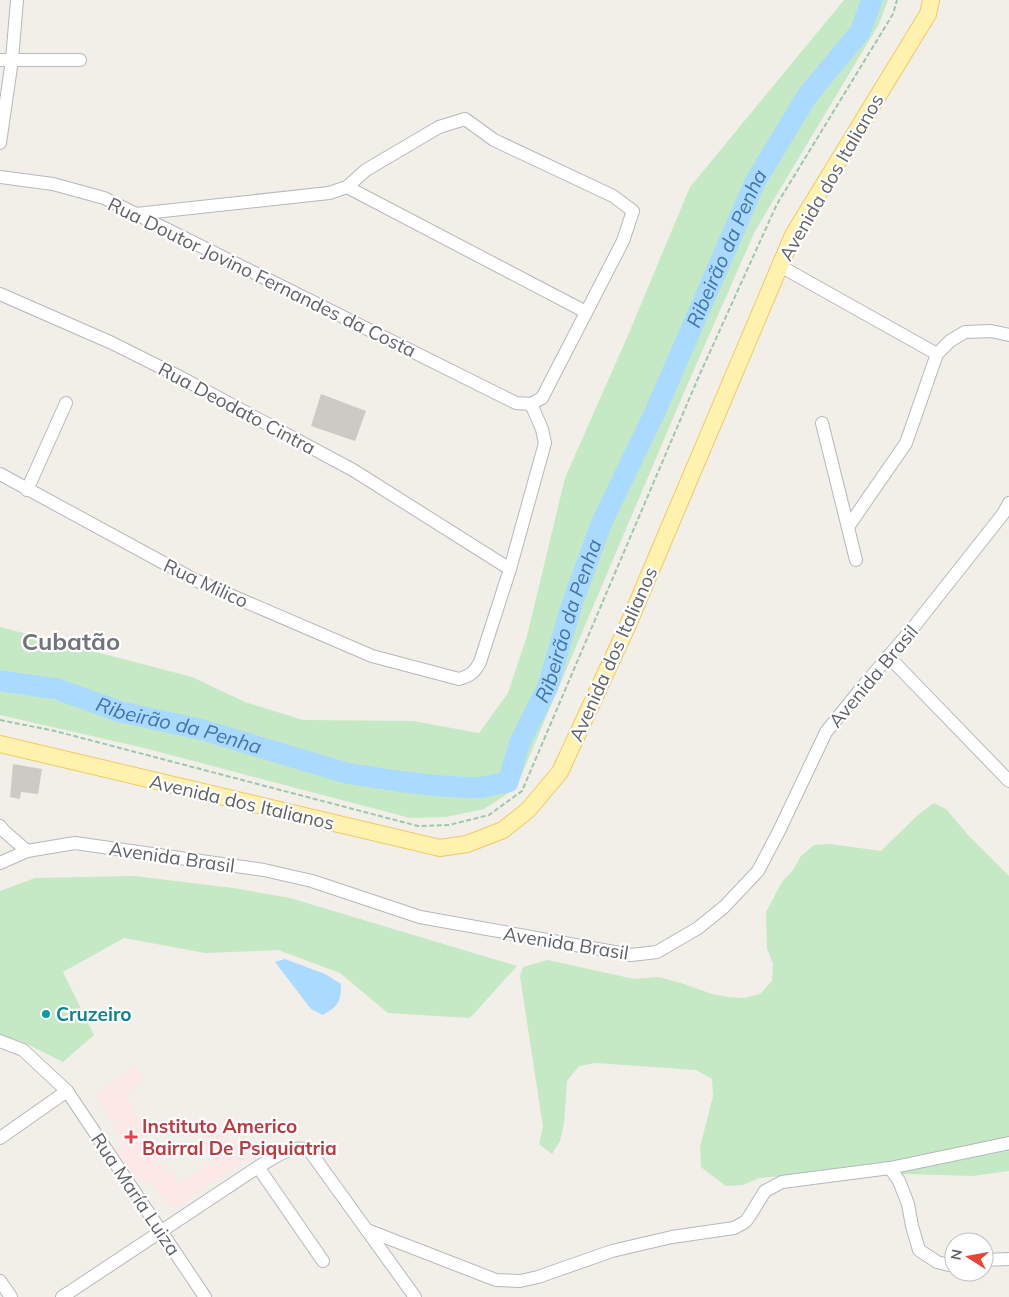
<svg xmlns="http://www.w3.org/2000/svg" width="1009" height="1297" font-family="Mulish,sans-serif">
  <rect width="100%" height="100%" fill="#f1efe8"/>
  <path fill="#fce8e6" d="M136,1066L143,1081L125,1094L147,1133L142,1138L154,1158L156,1165L163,1163L166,1174L172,1172L179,1185L213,1161L200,1142L218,1127L229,1143L245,1136L252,1156L175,1208L159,1193L151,1182L140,1183L116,1150L124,1144L95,1095Z"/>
  <g fill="#c5e8c5">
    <path d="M844,0H888L879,24L755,231L685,390L516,788L484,809L446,817L410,818L144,748L0,715V627L192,677L245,702L303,720L413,721L479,733L508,693L527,636L565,478L629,333L690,187Z"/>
    <path d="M934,803L946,809L968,835L1009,876V1171L972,1176L906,1174L829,1178L795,1175L759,1178L743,1185L726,1186L701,1167L700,1147L713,1096L712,1079L696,1070L596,1063L579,1066L567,1081L564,1123L560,1141L552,1154L539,1144L543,1127L520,976L523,967L548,960L634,979L658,977L681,983L712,994L728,997L744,998L760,994L772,981L773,964L767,948L766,912L782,882L793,870L801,856L814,845L830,844L881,851L920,813Z"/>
    <path d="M134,876L233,888L290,898L517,966L470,1018L388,1013L340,973L278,950L205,953L124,938L63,972L94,1035L63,1062L21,1041L0,1035V891L35,878Z"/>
  </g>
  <path fill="#aadaff" d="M285,959L325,974L341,984C341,1002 338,1006 323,1015L311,1009L275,962Z"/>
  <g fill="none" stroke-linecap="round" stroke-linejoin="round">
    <path stroke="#aadaff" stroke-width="21" id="s1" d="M0,681L57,689L121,712L199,729L346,773L397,781L441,786L478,788L508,782L520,742L548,686L572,604L602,522L656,410L755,182L807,96L860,32L872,0"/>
  </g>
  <g fill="#cccac5">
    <path d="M321,394L366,411L355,441L311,426Z"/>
    <path d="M13,764L42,769L38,794L21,792L20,799L10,797Z"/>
  </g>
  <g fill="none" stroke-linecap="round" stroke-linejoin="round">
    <g stroke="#b5b8bc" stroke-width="14">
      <g id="minor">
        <path d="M0,60H80"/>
        <path d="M0,143L12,60L17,0"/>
        <path d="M0,177L53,184L104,198L516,403L531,404L542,398L623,241L633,211L613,196L494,140L465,119L439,127L366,170L347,187L329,193L136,214"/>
        <path d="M347,187L586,312"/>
        <path d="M780,266L937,354"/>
        <path d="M0,294L112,343L178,376L353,470L510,569"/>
        <path d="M822,423L856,560"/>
        <path d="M0,474L195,580L372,656L459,679C470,676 475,672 480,662L510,569L545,443L542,429L531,404"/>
        <path d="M27,490L66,403"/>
        <path d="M848,527L906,443L937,354L950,341L965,332L991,331L1009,335"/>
        <path d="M888,656L1009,781"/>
        <path d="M0,826L4,831L27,851"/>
        <path d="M0,863L27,851L75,843L264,870L312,881L420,917L631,955L657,952L698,928L724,907L758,871L779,831L826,732L864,685L912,629L1003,514L1009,503"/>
        <path d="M0,1041L23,1050L67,1091L205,1297"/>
        <path d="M0,1138L67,1091"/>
        <path d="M258,1167L323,1261"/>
        <path d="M890,1168L899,1181L908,1204L912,1226L919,1250L937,1262L949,1265L954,1264"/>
        <path d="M367,1230L496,1280L520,1281L538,1277L612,1251L672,1237L734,1228L745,1222L749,1217L765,1191L782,1182L890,1168L1009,1143"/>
        <path d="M984,1260L1009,1259"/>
        <path d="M0,1281L11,1297"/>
        <path d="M62,1297L258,1167C274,1158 291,1144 309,1150L415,1297"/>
      </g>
    </g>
    <g stroke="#f2c960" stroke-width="18">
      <path id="major" d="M0,744L440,848L467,844L503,830L528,810L560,772L627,627L793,235L928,14L931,0"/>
    </g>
    <path stroke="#9cc7a9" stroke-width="2" stroke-dasharray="5 2.5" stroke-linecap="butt" d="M0,720L55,731L418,826L449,825L489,815L522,791L699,376L777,204L893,14L897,0"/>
    <use href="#minor" stroke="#fff" stroke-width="12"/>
    <use href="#major" stroke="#fff2af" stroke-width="16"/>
  </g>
  <circle fill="#0f9aa8" stroke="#fff" stroke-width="2" cx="46" cy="1014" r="5"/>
  <path fill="#e0444e" stroke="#fff" stroke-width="2" d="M128.5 1129.5h5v5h5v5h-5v5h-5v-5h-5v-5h5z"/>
  <g text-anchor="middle" stroke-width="4.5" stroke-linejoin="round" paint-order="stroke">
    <g font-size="19" fill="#5f6368" stroke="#fff">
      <text transform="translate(831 177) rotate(-60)" y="7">Avenida dos Italianos</text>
      <text transform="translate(262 277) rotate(26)" y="7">Rua Doutor Jovino Fernandes da Costa</text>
      <text transform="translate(237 408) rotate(28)" y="7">Rua Deodato Cintra</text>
      <text transform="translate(206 583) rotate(25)" y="7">Rua Milico</text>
      <text transform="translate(613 654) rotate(-66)" y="7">Avenida dos Italianos</text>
      <text transform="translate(873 676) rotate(-50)" y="7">Avenida Brasil</text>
      <text transform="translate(242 802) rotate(13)" y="7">Avenida dos Italianos</text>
      <text transform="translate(172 857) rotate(8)" y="7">Avenida Brasil</text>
      <text transform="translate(566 943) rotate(9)" y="7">Avenida Brasil</text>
      <text transform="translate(136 1194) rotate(56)" y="7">Rua María Luiza</text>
    </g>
    <g font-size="19" font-weight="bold" fill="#0d838f" stroke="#fff" text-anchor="start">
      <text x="56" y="1021">Cruzeiro</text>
    </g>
    <g font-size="19" font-weight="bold" fill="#be3a42" stroke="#fff" text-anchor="start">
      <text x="142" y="1133">Instituto Americo<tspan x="142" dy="22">Bairral De Psiquiatria</tspan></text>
    </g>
    <g font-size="20" font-style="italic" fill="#4174aa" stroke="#fff">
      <text dy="7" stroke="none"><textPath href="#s1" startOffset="1100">Ribeirão da Penha</textPath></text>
      <text dy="7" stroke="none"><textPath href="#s1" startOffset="695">Ribeirão da Penha</textPath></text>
      <text dy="7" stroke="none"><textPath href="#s1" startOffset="185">Ribeirão da Penha</textPath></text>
    </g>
    <g font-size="24" font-weight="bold" fill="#70757a" stroke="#fff">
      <text x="71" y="650">Cubatão</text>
    </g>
  </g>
  <g transform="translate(969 1257) rotate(281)"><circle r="24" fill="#ffffff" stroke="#bfc1c3"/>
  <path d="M0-4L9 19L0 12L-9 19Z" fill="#ea4335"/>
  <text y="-8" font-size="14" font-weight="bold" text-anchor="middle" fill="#5f6368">N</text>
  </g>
</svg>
